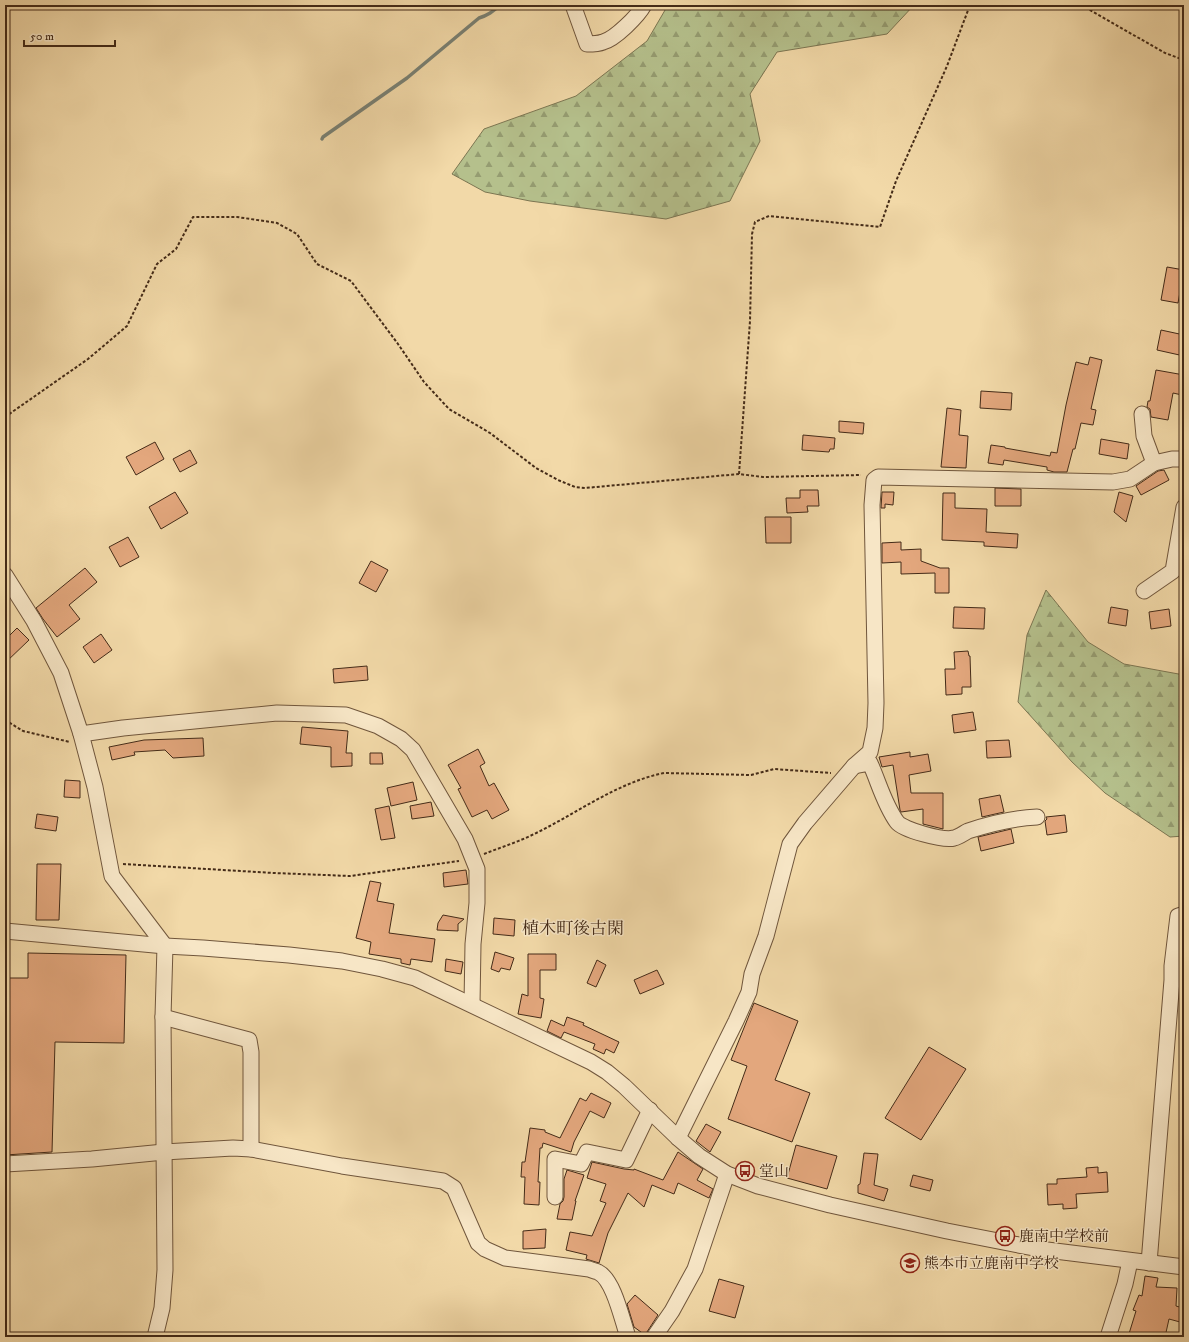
<svg xmlns="http://www.w3.org/2000/svg" width="1189" height="1342" font-family="'IM FELL DW Pica','Noto Serif JP',serif">
  <defs>
    <pattern id="forest-firs" width="22" height="20" patternUnits="userSpaceOnUse"><rect width="22" height="20" fill="#b5c08c"/><path d="M5 1l3.5 6h-7zM16 11l3.5 6h-7z" fill="#959c71"/></pattern>
  </defs>
  <rect width="100%" height="100%" fill="#f2d9a8"/>
  <filter id="stains"><feTurbulence type="fractalNoise" baseFrequency=".005" numOctaves="4"/><feColorMatrix values="0 0 0 0 .2 0 0 0 0 .09 0 0 0 0 .02 0 0 0 .5 -.17"/></filter>
  <radialGradient id="worn" r=".72"><stop offset=".6" stop-color="#630" stop-opacity="0"/><stop offset="1" stop-color="#630" stop-opacity=".3"/></radialGradient>
  <g fill="url(#forest-firs)" stroke="#7c7652">
    <path d="M668,5H914L887,34L777,52L750,94L760,141L730,201L666,219L530,201L485,192L452,174L484,129L576,96L647,41Z"/>
    <path d="M1046,590L1088,642L1124,664L1184,675V836L1170,837L1105,793L1072,762L1018,702L1027,635Z"/>
  </g>
  <g fill="none" stroke-linecap="round" stroke-linejoin="round">
    <path stroke="#798073" stroke-width="3.5" d="M322,139L323,137L407,78L479,18C486,16 495,11 499,5"/>
  </g>
  <g fill="#e3a77d" stroke="#442b18">
    <path d="M1167,267L1184,270L1178,303L1161,300Z"/>
    <path d="M1161,330L1184,335V356L1157,350Z"/>
    <path d="M1090,357L1102,360L1091,409L1096,410L1093,425L1081,423L1075,449H1073L1067,472H1054L1047,470V467L1004,460L1003,465L988,463L991,445L1005,447V448L1050,456L1051,452L1057,453L1066,405L1076,362L1088,365Z"/>
    <path d="M1156,370L1184,375L1182,395L1173,393L1168,420L1151,417L1150,409L1147,407L1148,401H1150Z"/>
    <path d="M981,391L1012,393L1011,410L980,408Z"/>
    <path d="M947,408L961,410L959,435L968,436L966,468L941,467Z"/>
    <path d="M839,421L864,423L863,434L839,432Z"/>
    <path d="M803,435L835,438L834,449H830L829,452L802,450Z"/>
    <path d="M1101,439L1129,444L1127,459L1099,454Z"/>
    <path d="M155,442L164,459L136,475L126,457Z"/>
    <path d="M190,450L197,463L180,472L173,459Z"/>
    <path d="M1164,470L1169,480L1141,495L1136,486L1158,471Z"/>
    <path d="M995,488L1021,489V506H995Z"/>
    <path d="M800,490H818L819,506H807L808,512L787,513L786,498H800Z"/>
    <path d="M175,492L188,513L161,529L149,507Z"/>
    <path d="M882,492H894L893,505L885,504V508H881Z"/>
    <path d="M1119,492L1133,496L1126,522L1114,512Z"/>
    <path d="M943,493H955V508L987,509L986,532L1018,534L1017,548L984,546V542L942,540Z"/>
    <path d="M765,517H791V543H766Z"/>
    <path d="M128,537L139,557L120,567L109,547Z"/>
    <path d="M901,542V550L921,549V561L940,568H949V593H935V573L901,574V562L882,563V543Z"/>
    <path d="M371,561L388,570L376,592L359,583Z"/>
    <path d="M85,568L97,582L69,605L80,619L57,637L43,619L36,608Z"/>
    <path d="M954,607L985,608L984,629L953,628Z"/>
    <path d="M1111,607L1128,610L1126,626L1108,623Z"/>
    <path d="M1169,609L1171,626L1151,629L1149,612Z"/>
    <path d="M17,628L29,640L5,663V640Z"/>
    <path d="M101,634L112,650L94,663L83,647Z"/>
    <path d="M968,651L969,656H970L971,687H962V694L946,695L945,669H955L954,652Z"/>
    <path d="M367,666L368,680L334,683L333,669Z"/>
    <path d="M973,712L976,730L954,733L952,715Z"/>
    <path d="M302,727L348,731L346,753H352V766L331,767V747L300,744Z"/>
    <path d="M203,738L204,756L173,758L165,750L134,752L135,755L112,760L109,747L144,740Z"/>
    <path d="M1009,740L1011,757L987,758L986,741Z"/>
    <path d="M478,749L485,763L480,766L489,786L494,783L509,810L492,819L487,810L472,817L458,789L461,788L448,765Z"/>
    <path d="M910,752V757L928,754L931,771L909,775L911,793H943V829L923,824V809L901,812L900,810L893,765L882,767L879,757Z"/>
    <path d="M370,753H382L383,764H370Z"/>
    <path d="M65,780L80,781V798L64,797Z"/>
    <path d="M413,782L417,800L391,806L387,788Z"/>
    <path d="M1000,795L1004,812L982,817L979,799Z"/>
    <path d="M431,802L434,816L412,819L410,806Z"/>
    <path d="M389,806L395,838L381,840L375,809Z"/>
    <path d="M37,814L58,817L56,831L35,828Z"/>
    <path d="M1065,815L1067,832L1047,835L1045,821L1047,819L1046,817Z"/>
    <path d="M1011,829L1014,843L981,851L978,837Z"/>
    <path d="M37,864H61L59,920H36Z"/>
    <path d="M466,870L468,884L444,887L443,873Z"/>
    <path d="M370,881L381,883L377,901L394,904L389,933L435,939L432,962L411,959L410,965L401,963V959L369,954L371,942L356,938Z"/>
    <path d="M443,915L464,919L458,924V931L437,930L438,923Z"/>
    <path d="M494,918L515,920L514,936L493,934Z"/>
    <path d="M495,952L514,958L510,970L501,968L499,972L491,969Z"/>
    <path d="M28,953L126,955L124,1043L55,1042L52,1152L5,1155V978H28Z"/>
    <path d="M528,954H556V970H540V998L544,999L541,1018L518,1014L522,994L528,996Z"/>
    <path d="M446,959L463,962L461,974L445,971Z"/>
    <path d="M597,960L606,965L596,987L587,983Z"/>
    <path d="M657,970L664,984L640,994L634,980Z"/>
    <path d="M754,1003L798,1021L775,1080L810,1093L792,1142L728,1119L747,1066L731,1060Z"/>
    <path d="M567,1017L584,1023L583,1025L619,1042L614,1053L606,1049L604,1054L593,1049L595,1044L564,1032L561,1038L547,1031L551,1020L564,1026Z"/>
    <path d="M929,1047L966,1069L921,1140L885,1118Z"/>
    <path d="M591,1093L611,1103L604,1118L590,1111L574,1142L571,1152L543,1143L542,1148H540L538,1182H540L539,1205L524,1204L525,1177H521L522,1162H525L530,1128L545,1130V1132L560,1138L580,1098L586,1101Z"/>
    <path d="M706,1124L721,1132L710,1152L696,1141Z"/>
    <path d="M796,1145L837,1156L827,1189L787,1178Z"/>
    <path d="M678,1152L703,1169L697,1180L713,1189L709,1198L678,1183L674,1194L652,1185L644,1207L628,1193L608,1233L599,1263L586,1259L587,1255L566,1250L570,1232L592,1236L606,1203L600,1201L606,1184L587,1178L592,1162L624,1169L634,1170V1169L663,1180Z"/>
    <path d="M864,1153L878,1154L874,1185L888,1189L884,1201L858,1193V1185L860,1184Z"/>
    <path d="M1098,1167V1173L1107,1172L1108,1192L1076,1194L1077,1208L1063,1209V1204L1048,1205L1047,1184H1057V1179L1087,1177L1086,1168Z"/>
    <path d="M567,1170L584,1175L575,1201H576L572,1220L557,1219L560,1204L563,1201L564,1197V1179Z"/>
    <path d="M913,1175L933,1180L930,1191L910,1186Z"/>
    <path d="M546,1229L545,1248L523,1249V1231Z"/>
    <path d="M1145,1276L1158,1278L1156,1287L1177,1288L1176,1306L1183,1308L1180,1322L1169,1319L1165,1337H1128L1136,1311L1133,1310L1139,1295L1142,1296Z"/>
    <path d="M719,1279L744,1286L735,1318L709,1311Z"/>
    <path d="M635,1295L658,1315L645,1335L634,1327L627,1304Z"/>
  </g>
  <g fill="none" stroke-linecap="round" stroke-linejoin="round">
    <g stroke="#70563c" stroke-width="17">
      <g id="minor">
        <path d="M573,5L587,44C593,44 598,44 603,42C615,39 638,16 644,5"/>
        <path d="M1142,414L1144,436L1154,463L1172,459H1184"/>
        <path d="M5,575L34,621L61,673L81,734L95,787L112,876L165,946L163,1017L165,1270L162,1308L155,1337"/>
        <path d="M1144,591L1173,571L1184,507"/>
        <path d="M81,734L123,728L277,713L346,715L378,726L401,739L413,750L465,839L477,869V903L473,944L472,1004"/>
        <path d="M854,766L870,763C879,783 884,804 897,822C903,830 944,841 954,838C959,837 964,833 968,831C989,824 1015,818 1037,817"/>
        <path d="M5,931L165,946L203,948L289,955L342,961L382,969L415,978L591,1062L607,1072L624,1086L678,1138L699,1156L727,1174L758,1186L830,1205L947,1231L1039,1249L1184,1267"/>
        <path d="M163,1017L249,1040L251,1052V1149"/>
        <path d="M678,1138L736,1021L749,992L752,974L766,936L790,844L805,823L854,766L870,752L875,728L876,703L872,505L874,480L878,477L1113,482L1130,479L1154,463"/>
        <path d="M5,1164L92,1159L164,1152L233,1148L251,1149L342,1166L443,1181L454,1188L478,1243L485,1249L505,1258L589,1269C591,1270 595,1271 598,1272C614,1280 622,1320 628,1337"/>
        <path d="M555,1197V1159L581,1164L587,1152L626,1160L650,1110"/>
        <path d="M1149,1263L1172,980V966L1178,916L1184,914"/>
        <path d="M654,1337L672,1311L695,1269L727,1174"/>
        <path d="M1108,1337L1125,1284L1130,1261"/>
      </g>
    </g>
    <g stroke="#442b18" stroke-width="2" stroke-dasharray="3 2" stroke-linecap="butt">
      <path d="M1081,5L1165,53L1184,60"/>
      <path d="M5,417L88,359L127,326L157,264L176,249L193,217H237L277,223L297,234L317,264L351,281L398,344L424,382L449,409L490,433L536,468L558,480L575,487L585,488L739,474L763,477L861,475"/>
      <path d="M739,474L750,321L752,234L755,222L769,216L880,227L896,181L947,66L970,5"/>
      <path d="M5,720L23,731L70,742"/>
      <path d="M484,854C499,848 515,843 530,836C575,815 615,783 664,773L751,775L774,769L831,773"/>
      <path d="M123,864L274,873L350,876L459,861"/>
    </g>
    <use href="#minor" stroke="#f7e6c6" stroke-width="15"/>
  </g>
  <defs>
    <g id="bus-ring" transform="scale(1)"><circle r="9.5" fill="#f7e6c6" stroke="#8f2418" stroke-width="1.5"/><path d="M-5-6H5V4H4V6H2V4H-2V6H-4V4H-5ZM-3.5-4V0h7V-4ZM-3.5 1.2v1.5H-2V1.2ZM2 1.2v1.5H3.5V1.2Z" fill="#8f2418"/></g>
    <g id="school-ring" transform="scale(1)"><circle r="9.5" fill="#f7e6c6" stroke="#8f2418" stroke-width="1.5"/><path d="M0-5L7-2L0 1L-7-2ZM-4 1L0 2.5L4 1V4Q0 6-4 4Z" fill="#8f2418"/></g>
  </defs>
  <g fill-rule="evenodd">
    <use href="#bus-ring" x="745" y="1171"/>
    <use href="#bus-ring" x="1005" y="1236"/>
    <use href="#school-ring" x="910" y="1263"/>
  </g>
  <g text-anchor="middle" stroke-width="3" stroke-linejoin="round" paint-order="stroke">
    <g font-size="15" fill="#442b18" stroke="#f7e6c6" text-anchor="start">
      <text x="759" y="1176">堂山</text>
      <text x="1019" y="1241">鹿南中学校前</text>
      <text x="924" y="1268">熊本市立鹿南中学校</text>
    </g>
    <g font-size="17" fill="#442b18" stroke="#f7e6c6">
      <text x="573" y="934">植木町後古閑</text>
    </g>
  </g>
  <rect width="1189" height="1342" fill="none" stroke="#f2d9a8" stroke-width="20"/>
  <rect x="6" y="6" width="1177" height="1330" fill="none" stroke="#442b18" stroke-width="2"/>
  <rect x="10" y="10" width="1169" height="1322" fill="none" stroke="#442b18"/>
  <path d="M24 40v6h91v-6" fill="none" stroke="#442b18" stroke-width="2"/>
  <text x="30" y="40" font-size="12" fill="#442b18" stroke="#f7e6c6" stroke-width="3" paint-order="stroke">50 m</text>
  <rect width="100%" height="100%" filter="url(#stains)"/>
  <rect width="100%" height="100%" fill="url(#worn)"/>
</svg>
